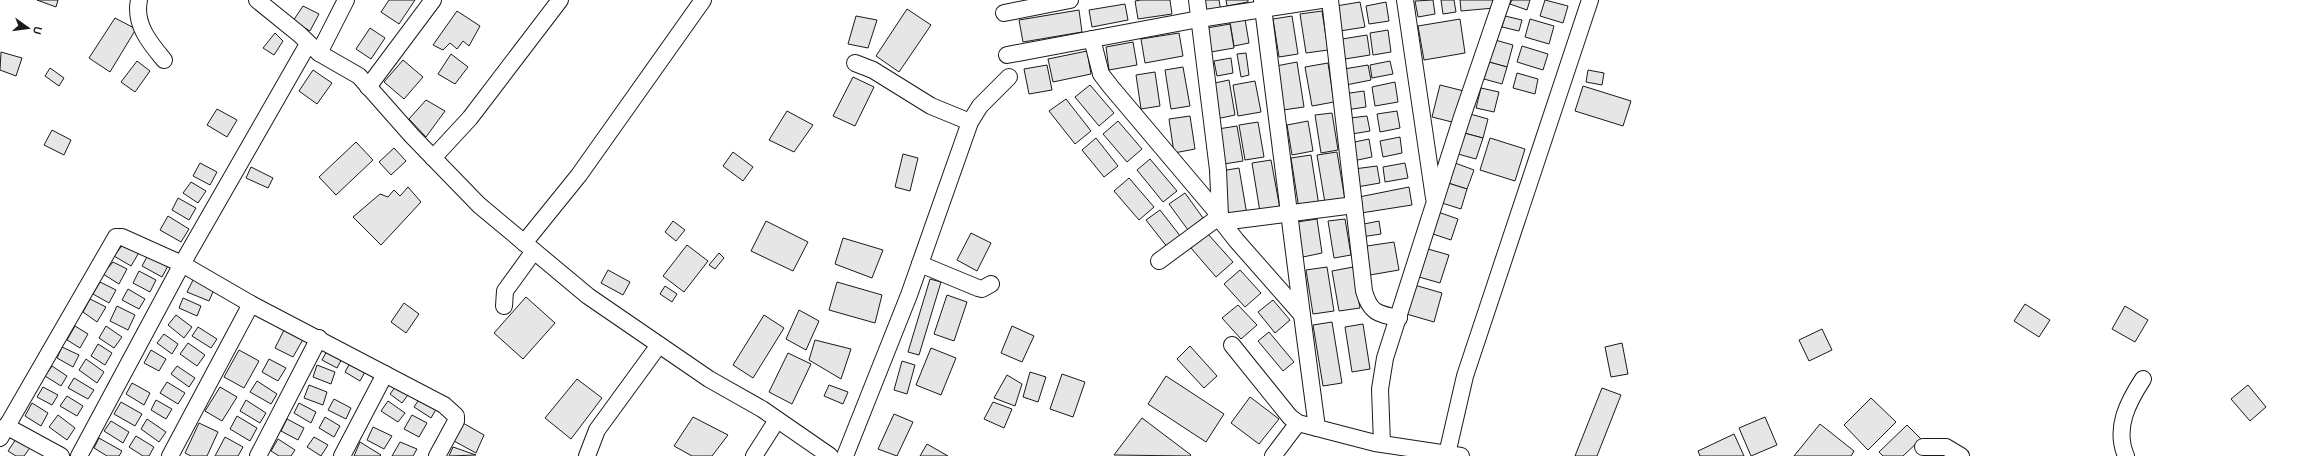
<svg xmlns="http://www.w3.org/2000/svg" width="2304" height="456" font-family="Figtree,sans-serif">
  <rect width="100%" height="100%" fill="#fff"/>
  <g fill="#e6e6e6" stroke="#1a1a1a">
    <path d="M37,0H58L56,7Z"/>
    <path d="M389,0H415L399,24L381,12Z"/>
    <path d="M1141,0H1170L1172,14L1138,19L1135,1Z"/>
    <path d="M1202,0H1219L1221,11L1205,14Z"/>
    <path d="M1226,0H1248V2L1227,6Z"/>
    <path d="M1433,0L1435,14L1418,17L1415,1Z"/>
    <path d="M1441,0H1454L1456,12L1443,14Z"/>
    <path d="M1460,0H1493L1494,8L1461,11Z"/>
    <path d="M1512,0H1530L1527,10L1510,4Z"/>
    <path d="M1545,0L1568,6L1563,23L1540,16Z"/>
    <path d="M1360,2L1365,27L1340,31L1336,6Z"/>
    <path d="M1386,2L1389,21L1369,24L1366,6Z"/>
    <path d="M1125,4L1128,20L1092,27L1089,10Z"/>
    <path d="M303,6L319,14L310,31L293,21Z"/>
    <path d="M907,9L931,25L899,72L876,56Z"/>
    <path d="M1079,10L1082,32L1023,42L1019,20Z"/>
    <path d="M457,11L480,26L469,46L463,41L457,49L450,43L443,50L433,45Z"/>
    <path d="M1322,11L1328,50L1306,53L1300,14Z"/>
    <path d="M856,16L877,20L868,48L848,44Z"/>
    <path d="M1292,16L1298,54L1279,57L1273,19Z"/>
    <path d="M1505,16L1522,20L1519,31L1502,27Z"/>
    <path d="M115,18L136,29L110,72L89,58Z"/>
    <path d="M1245,19L1249,43L1234,46L1230,22Z"/>
    <path d="M1460,19L1465,53L1424,60L1418,26Z"/>
    <path d="M1530,19L1554,26L1549,44L1525,37Z"/>
    <path d="M1230,24L1234,48L1211,52L1207,28Z"/>
    <path d="M370,28L385,38L371,59L356,49Z"/>
    <path d="M1388,30L1391,52L1373,55L1370,33Z"/>
    <path d="M275,33L283,41L274,55L263,48Z"/>
    <path d="M1179,33L1183,56L1145,63L1141,39Z"/>
    <path d="M1367,35L1370,55L1345,59L1342,39Z"/>
    <path d="M1495,40L1513,45L1507,67L1489,62Z"/>
    <path d="M1133,42L1137,65L1109,70L1106,47Z"/>
    <path d="M1522,46L1548,54L1543,70L1517,62Z"/>
    <path d="M1087,51L1091,74L1053,82L1048,59Z"/>
    <path d="M1,52L22,58L16,76L0,70Z"/>
    <path d="M1246,53L1249,75L1241,77L1237,54Z"/>
    <path d="M451,54L468,67L455,84L438,74Z"/>
    <path d="M1231,58L1233,73L1217,76L1214,61Z"/>
    <path d="M403,60L423,77L404,99L384,82Z"/>
    <path d="M137,61L150,71L135,92L121,82Z"/>
    <path d="M1390,61L1393,74L1372,78L1370,65Z"/>
    <path d="M1297,62L1304,107L1283,110L1276,66Z"/>
    <path d="M1489,62L1507,67L1502,84L1484,79Z"/>
    <path d="M1328,63L1334,102L1312,106L1305,67Z"/>
    <path d="M1047,65L1052,90L1029,94L1024,69Z"/>
    <path d="M1368,65L1371,80L1346,85L1344,69Z"/>
    <path d="M1183,67L1190,106L1171,109L1165,70Z"/>
    <path d="M50,68L64,78L59,86L45,76Z"/>
    <path d="M313,70L332,83L317,104L299,91Z"/>
    <path d="M1588,70L1604,73L1602,85L1586,82Z"/>
    <path d="M1155,72L1160,106L1141,109L1136,75Z"/>
    <path d="M1517,73L1538,79L1535,94L1513,88Z"/>
    <path d="M853,77L874,87L855,126L833,116Z"/>
    <path d="M1229,80L1235,115L1216,119L1210,84Z"/>
    <path d="M1255,81L1261,112L1238,116L1233,85Z"/>
    <path d="M1395,82L1398,102L1375,106L1372,87Z"/>
    <path d="M1090,85L1114,113L1099,126L1075,97Z"/>
    <path d="M1440,85L1464,91L1456,123L1432,117Z"/>
    <path d="M1583,86L1631,101L1623,126L1575,111Z"/>
    <path d="M1481,88L1499,92L1494,112L1476,108Z"/>
    <path d="M1364,91L1366,107L1346,110L1343,94Z"/>
    <path d="M1066,99L1091,131L1075,144L1049,111Z"/>
    <path d="M426,100L445,111L426,137L409,119Z"/>
    <path d="M217,109L237,120L227,137L207,125Z"/>
    <path d="M787,111L813,125L794,152L769,140Z"/>
    <path d="M1397,111L1400,128L1380,132L1377,114Z"/>
    <path d="M1332,113L1338,150L1321,153L1315,115Z"/>
    <path d="M1470,114L1488,119L1483,138L1464,133Z"/>
    <path d="M1190,116L1195,149L1174,153L1169,119Z"/>
    <path d="M1367,116L1370,131L1352,134L1350,118Z"/>
    <path d="M1118,121L1142,149L1127,162L1103,134Z"/>
    <path d="M1308,121L1313,151L1292,155L1287,125Z"/>
    <path d="M1258,122L1264,157L1245,160L1239,125Z"/>
    <path d="M1237,126L1243,161L1224,164L1218,129Z"/>
    <path d="M52,130L71,140L64,155L44,145Z"/>
    <path d="M1464,133L1483,138L1476,159L1458,154Z"/>
    <path d="M1400,137L1402,153L1383,157L1380,141Z"/>
    <path d="M1096,138L1118,166L1104,177L1082,150Z"/>
    <path d="M1490,138L1525,149L1515,181L1480,170Z"/>
    <path d="M1369,139L1372,157L1353,161L1350,143Z"/>
    <path d="M356,142L373,160L336,195L319,177Z"/>
    <path d="M394,148L406,161L391,175L379,162Z"/>
    <path d="M733,152L753,167L743,181L723,166Z"/>
    <path d="M1337,152L1345,200L1325,203L1317,155Z"/>
    <path d="M903,154L918,158L910,191L895,187Z"/>
    <path d="M1311,155L1319,206L1299,209L1291,158Z"/>
    <path d="M1150,159L1177,191L1163,202L1137,170Z"/>
    <path d="M1271,160L1280,209L1260,212L1252,163Z"/>
    <path d="M200,163L217,172L210,185L193,176Z"/>
    <path d="M1405,163L1408,178L1385,182L1383,167Z"/>
    <path d="M1455,163L1474,170L1467,189L1448,183Z"/>
    <path d="M1377,166L1380,183L1357,187L1354,169Z"/>
    <path d="M251,167L273,178L268,188L246,178Z"/>
    <path d="M1239,168L1247,215L1229,218L1221,171Z"/>
    <path d="M1129,178L1154,207L1139,220L1114,191Z"/>
    <path d="M191,182L206,191L198,203L183,193Z"/>
    <path d="M1448,183L1467,189L1461,209L1442,203Z"/>
    <path d="M408,187L421,202L381,245L353,217L380,194L388,197L394,190L400,196Z"/>
    <path d="M1409,187L1412,205L1361,213L1359,197Z"/>
    <path d="M1185,193L1203,218L1188,230L1169,204Z"/>
    <path d="M178,198L196,208L189,220L172,210Z"/>
    <path d="M1160,210L1181,237L1168,248L1146,220Z"/>
    <path d="M1438,212L1458,219L1451,240L1430,233Z"/>
    <path d="M168,216L189,229L181,242L160,230Z"/>
    <path d="M1317,219L1322,253L1303,257L1297,222Z"/>
    <path d="M1345,219L1351,255L1334,258L1328,221Z"/>
    <path d="M673,221L685,230L676,241L665,232Z"/>
    <path d="M766,221L808,242L793,271L751,251Z"/>
    <path d="M1379,221L1381,234L1361,237L1359,225Z"/>
    <path d="M971,233L991,243L977,271L957,260Z"/>
    <path d="M1207,233L1233,262L1216,277L1191,248Z"/>
    <path d="M843,238L883,250L872,278L835,264Z"/>
    <path d="M1394,242L1399,270L1364,276L1360,247Z"/>
    <path d="M124,243L140,251L131,266L114,256Z"/>
    <path d="M687,245L708,261L684,292L663,276Z"/>
    <path d="M1428,249L1449,255L1440,283L1419,277Z"/>
    <path d="M149,253L169,264L162,277L142,266Z"/>
    <path d="M719,253L724,258L715,269L709,265Z"/>
    <path d="M113,262L127,269L119,284L103,274Z"/>
    <path d="M1327,267L1334,311L1313,314L1306,270Z"/>
    <path d="M1353,267L1360,308L1339,311L1332,271Z"/>
    <path d="M608,270L630,282L623,295L601,283Z"/>
    <path d="M1240,270L1261,293L1245,307L1224,284Z"/>
    <path d="M139,271L156,280L150,292L133,283Z"/>
    <path d="M195,276L216,285L209,301L187,292Z"/>
    <path d="M930,279L941,282L919,355L908,352Z"/>
    <path d="M100,282L116,290L109,303L93,294Z"/>
    <path d="M837,282L882,295L875,323L829,310Z"/>
    <path d="M1411,284L1442,293L1434,322L1403,313Z"/>
    <path d="M665,286L677,294L672,302L660,294Z"/>
    <path d="M128,289L145,299L139,309L122,300Z"/>
    <path d="M947,295L967,302L954,341L934,334Z"/>
    <path d="M526,297L555,323L523,359L494,333Z"/>
    <path d="M183,298L201,306L197,316L179,308Z"/>
    <path d="M90,299L106,307L97,322L83,312Z"/>
    <path d="M1273,300L1290,320L1275,333L1258,312Z"/>
    <path d="M404,303L419,314L406,333L391,322Z"/>
    <path d="M2025,304L2050,320L2039,337L2014,321Z"/>
    <path d="M1238,305L1257,325L1241,339L1222,318Z"/>
    <path d="M117,306L135,315L128,330L110,321Z"/>
    <path d="M2125,306L2148,320L2135,342L2112,329Z"/>
    <path d="M799,310L819,321L806,350L786,339Z"/>
    <path d="M176,315L192,327L184,338L168,325Z"/>
    <path d="M764,315L784,328L753,378L733,365Z"/>
    <path d="M1332,322L1342,383L1323,386L1313,325Z"/>
    <path d="M1363,324L1370,369L1352,372L1345,327Z"/>
    <path d="M75,326L88,334L80,348L67,340Z"/>
    <path d="M106,326L122,337L114,348L99,338Z"/>
    <path d="M286,326L305,336L293,357L275,348Z"/>
    <path d="M1012,326L1034,336L1022,362L1001,353Z"/>
    <path d="M198,327L217,339L211,348L192,336Z"/>
    <path d="M1822,329L1832,350L1809,361L1799,340Z"/>
    <path d="M1269,332L1294,362L1283,371L1258,341Z"/>
    <path d="M164,334L178,344L172,354L157,343Z"/>
    <path d="M815,340L851,349L841,379L809,360Z"/>
    <path d="M188,343L205,355L197,366L180,354Z"/>
    <path d="M1622,343L1628,374L1611,377L1605,347Z"/>
    <path d="M98,344L112,353L105,365L91,356Z"/>
    <path d="M330,345L345,353L337,368L322,360Z"/>
    <path d="M1190,346L1217,376L1204,388L1177,359Z"/>
    <path d="M62,347L79,355L73,367L57,358Z"/>
    <path d="M931,348L956,358L941,395L916,385Z"/>
    <path d="M151,350L166,359L159,371L144,363Z"/>
    <path d="M239,350L259,361L244,388L224,377Z"/>
    <path d="M788,353L811,364L792,404L769,392Z"/>
    <path d="M86,359L104,372L97,383L79,370Z"/>
    <path d="M269,359L286,368L278,381L262,372Z"/>
    <path d="M351,361L366,370L360,381L345,372Z"/>
    <path d="M902,361L915,365L907,394L894,390Z"/>
    <path d="M317,365L335,372L331,384L313,377Z"/>
    <path d="M52,366L67,376L61,386L45,376Z"/>
    <path d="M177,366L195,378L189,387L171,374Z"/>
    <path d="M1030,372L1046,377L1038,402L1023,397Z"/>
    <path d="M1062,374L1085,382L1073,417L1050,409Z"/>
    <path d="M1007,375L1022,384L1015,406L994,398Z"/>
    <path d="M1166,376L1224,414L1206,442L1148,404Z"/>
    <path d="M74,378L94,390L88,399L68,388Z"/>
    <path d="M577,379L602,398L571,439L545,418Z"/>
    <path d="M257,381L277,394L271,404L250,392Z"/>
    <path d="M167,382L185,393L178,404L160,393Z"/>
    <path d="M399,382L411,391L402,403L390,394Z"/>
    <path d="M132,383L150,393L144,405L126,394Z"/>
    <path d="M309,385L327,392L323,405L304,398Z"/>
    <path d="M829,385L848,392L843,404L824,396Z"/>
    <path d="M2248,385L2266,407L2250,421L2231,399Z"/>
    <path d="M43,387L58,395L52,405L37,397Z"/>
    <path d="M220,387L237,397L222,421L205,411Z"/>
    <path d="M1602,388L1621,395L1597,456H1575Z"/>
    <path d="M422,395L438,406L431,418L414,407Z"/>
    <path d="M67,396L83,406L77,416L60,406Z"/>
    <path d="M1250,397L1279,419L1259,444L1231,423Z"/>
    <path d="M1871,398L1896,422L1868,450L1844,425Z"/>
    <path d="M334,399L351,408L346,419L328,410Z"/>
    <path d="M156,400L172,409L166,419L151,410Z"/>
    <path d="M246,400L266,413L260,423L240,411Z"/>
    <path d="M388,401L405,413L398,422L381,411Z"/>
    <path d="M121,402L142,414L135,426L114,414Z"/>
    <path d="M993,402L1012,409L1004,428L984,419Z"/>
    <path d="M32,403L48,413L41,426L25,416Z"/>
    <path d="M299,403L316,412L311,423L294,413Z"/>
    <path d="M894,414L913,422L897,456L878,449Z"/>
    <path d="M58,415L75,428L67,440L49,427Z"/>
    <path d="M412,415L427,423L419,437L404,429Z"/>
    <path d="M237,416L257,428L250,441L230,429Z"/>
    <path d="M325,417L340,426L334,437L319,428Z"/>
    <path d="M693,417L728,435L712,456H692L674,446Z"/>
    <path d="M1765,417L1777,445L1751,456L1739,428Z"/>
    <path d="M1142,418L1191,455L1190,456L1114,455Z"/>
    <path d="M147,419L166,432L159,442L141,429Z"/>
    <path d="M287,419L304,428L298,440L281,431Z"/>
    <path d="M111,421L129,432L123,443L104,431Z"/>
    <path d="M199,423L218,432L207,456H191L185,453Z"/>
    <path d="M463,423L484,435L476,453L454,441Z"/>
    <path d="M1820,424L1854,451L1851,456H1794Z"/>
    <path d="M1907,425L1921,439L1903,456H1883L1879,452Z"/>
    <path d="M373,427L392,436L384,449L367,440Z"/>
    <path d="M1734,434L1744,456H1700L1698,451Z"/>
    <path d="M18,436L32,445L24,456H16L8,451Z"/>
    <path d="M136,436L154,447L149,456H143L129,447Z"/>
    <path d="M225,437L243,447L238,456H215Z"/>
    <path d="M314,437L328,445L321,456L307,447Z"/>
    <path d="M99,438L122,451L119,456H107L94,448Z"/>
    <path d="M278,439L295,450L291,456H279L271,451Z"/>
    <path d="M360,442L381,455L380,456H354Z"/>
    <path d="M400,442L417,449L413,456H392Z"/>
    <path d="M927,444L948,456H920Z"/>
    <path d="M453,447L476,455L449,456Z"/>
  </g>
  <g fill="none" stroke-linecap="round" stroke-linejoin="round">
    <g stroke="#1a1a1a" stroke-width="18">
      <g id="street">
        <path d="M139,0C134,24 149,42 164,60"/>
        <path d="M257,0L299,34L319,53L359,76L412,136L479,205L588,296L709,379L762,409L830,456"/>
        <path d="M1262,0L1302,315"/>
        <path d="M1330,0L1364,291C1370,313 1378,314 1399,318"/>
        <path d="M1405,0L1434,198"/>
        <path d="M1004,13L1070,0"/>
        <path d="M1092,39L1101,74L1111,87L1220,216L1222,222L1236,240L1302,315L1317,428"/>
        <path d="M319,53L346,0"/>
        <path d="M1007,55L1199,19L1321,0"/>
        <path d="M855,63L873,70L931,106L970,122"/>
        <path d="M368,87L433,0"/>
        <path d="M433,158L470,118L560,0"/>
        <path d="M1222,222L1354,205"/>
        <path d="M524,243L579,175L703,0"/>
        <path d="M1159,261L1220,216L1218,170L1197,0"/>
        <path d="M920,264L978,288L982,289L991,284"/>
        <path d="M504,306L505,291L534,251"/>
        <path d="M1232,345L1290,417L1298,423L1375,443L1461,456"/>
        <path d="M6,426L61,456"/>
        <path d="M0,438L116,237H122L182,264L251,304L444,405L456,416V421L437,456"/>
        <path d="M1382,444L1380,389L1385,358L1462,117L1502,0"/>
        <path d="M1923,447H1946L1961,456"/>
        <path d="M1447,454L1465,376L1590,0"/>
        <path d="M79,456L182,264L308,44"/>
        <path d="M170,456L251,304"/>
        <path d="M258,456L319,338"/>
        <path d="M342,456L385,374"/>
        <path d="M587,456L597,430L659,345"/>
        <path d="M754,456L777,420"/>
        <path d="M845,456L909,295L970,122L980,106L1009,77"/>
        <path d="M1273,456L1298,423"/>
        <path d="M2126,456C2114,428 2128,402 2143,379"/>
      </g>
    </g>
    <use href="#street" stroke="#fff" stroke-width="16"/>
  </g>
  <g transform="translate(28 28) rotate(104)" stroke="#ffffff" stroke-width="3" paint-order="stroke">
  <path d="M0-3L7 15L0 10L-7 15Z" fill="#1a1a1a"/>
  <text y="-6" font-size="11" font-weight="bold" text-anchor="middle" fill="#1a1a1a">U</text>
  </g>
</svg>
